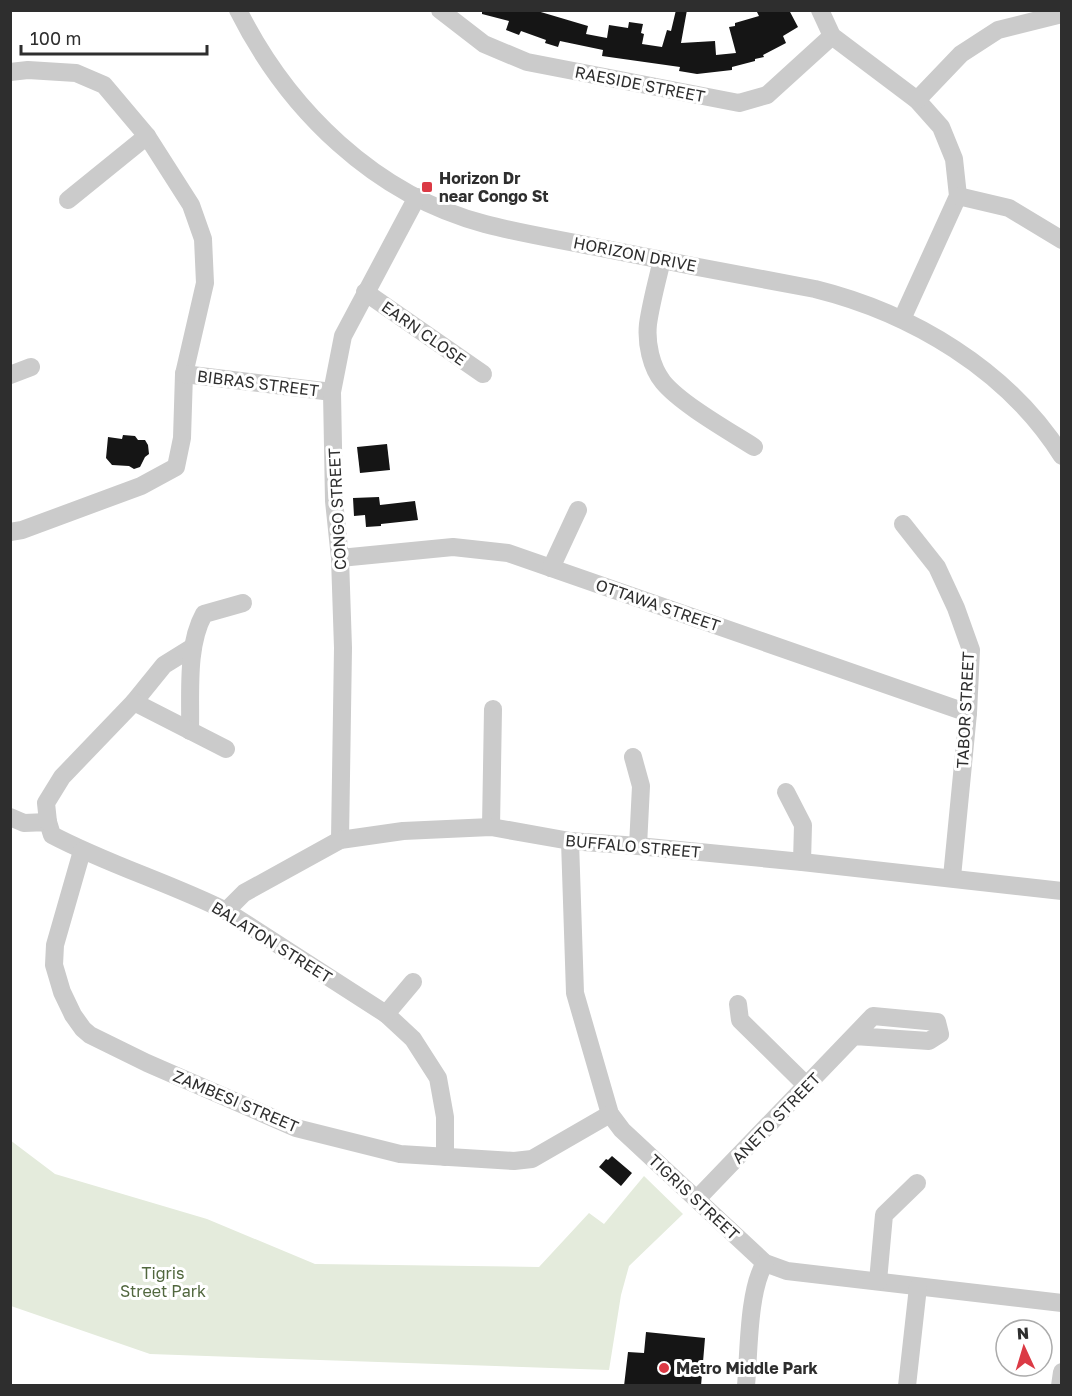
<svg xmlns="http://www.w3.org/2000/svg" width="1072" height="1396" font-family="'Golos Text',sans-serif">
  <rect width="100%" height="100%" fill="#fff"/>
  <path fill="#e4ebdc" d="M10,1140L55,1174L207,1219L315,1264L539,1267L589,1213L604,1224L644,1176L683,1214L629,1266L621,1295L609,1370L150,1354L11,1306Z"/>
  <g fill="#151515">
    <path d="M482,10H534L588,26L586,34L607,38L609,25L628,28L629,22L643,24L641,33L644,34L642,44L662,47L667,30L671,31L676,10H687L681,43L715,41L716,55L736,53L729,27L735,26V23L759,16L756,10H789L798,27L783,36L786,43L763,55L764,57L755,59V61L732,67V70L697,74L679,71L680,67L602,56L603,50L560,41L558,47L545,43L546,40L521,31L519,35L506,30L509,21L482,14Z"/>
    <path d="M123,435L135,436L138,440H145L148,445L149,454L145,457L140,467L134,469L129,466L112,465L106,458L108,437L122,439Z"/>
    <path d="M387,444L390,470L360,473L357,447Z"/>
    <path d="M379,497L380,505L415,501L418,520L381,524V526L366,527L365,515L354,516L353,498Z"/>
    <path d="M612,1156L632,1173L621,1186L599,1167L606,1159L608,1160Z"/>
    <path d="M646,1332L705,1338L701,1386H624L628,1352L644,1353Z"/>
  </g>
  <g fill="none" stroke-linecap="round" stroke-linejoin="round">
    <g stroke="#cbcbcb" stroke-width="18">
      <path d="M238,10C288,110 375,195 485,224C523,234 563,240 601,248C672,262 744,276 815,289C912,313 1008,370 1062,456"/>
      <path d="M440,10L484,44L527,62L739,103L767,95L832,36"/>
      <path d="M820,10L832,36L917,100L941,127L954,159L958,196L902,319"/>
      <path d="M10,72L28,70L76,73L104,85L147,136L191,205L203,239L205,283L184,374L182,438L176,467L141,486L22,530L10,532"/>
      <path d="M917,100L961,54L998,30L1062,14"/>
      <path d="M958,196L1009,208L1062,240"/>
      <path d="M68,200L147,136"/>
      <path d="M662,260C657,281 651,303 648,324C646,343 651,367 663,382C681,404 729,431 754,447"/>
      <path d="M365,292L483,374"/>
      <path d="M184,374L332,392"/>
      <path d="M10,375L31,367"/>
      <path d="M903,524L937,567L956,608L971,650L968,713L952,877"/>
      <path d="M340,558L453,547L508,553L968,713"/>
      <path d="M551,568L578,510"/>
      <path d="M134,702L164,665L193,647"/>
      <path d="M190,731C191,695 186,646 204,614L243,603"/>
      <path d="M633,757L641,786L638,846"/>
      <path d="M786,792L803,825L802,862"/>
      <path d="M10,817L24,823L48,822L52,835C109,865 170,883 226,911L386,1014L413,1039L438,1078L445,1117V1157"/>
      <path d="M48,822L46,803L62,777L134,702L226,749"/>
      <path d="M491,827L493,709"/>
      <path d="M340,840L343,648L340,558L334,501L332,392L343,336L417,197"/>
      <path d="M570,841L575,993L610,1114L622,1130L765,1263L787,1271L1062,1303"/>
      <path d="M82,851L55,945L54,965L62,992L73,1015L83,1029L90,1035L147,1063L296,1128L400,1154L514,1161L532,1159L610,1114"/>
      <path d="M226,911L244,893L340,840L403,831L491,827L570,841L638,846L802,862L1062,891"/>
      <path d="M738,1004L740,1020L807,1086"/>
      <path d="M386,1014L413,982"/>
      <path d="M697,1199L873,1016L937,1022L940,1034L929,1041L854,1036"/>
      <path d="M878,1281L884,1215L917,1183"/>
      <path d="M746,1386C749,1353 748,1290 765,1263"/>
      <path d="M907,1386L918,1287"/>
      <path d="M1060,1386L1062,1372"/>
    </g>
  </g>
  <g fill="#db3a45" stroke="#fff" stroke-width="2">
    <rect x="421" y="181" width="12" height="12" rx="3"/>
    <circle cx="664" cy="1368" r="6"/>
  </g>
  <g text-anchor="middle" stroke-width="6" stroke-linejoin="round" paint-order="stroke">
    <g font-size="16" fill="#2e2e2e" stroke="#fff">
      <text transform="translate(640 84) rotate(11)" y="6">RAESIDE STREET</text>
      <text transform="translate(635 254) rotate(11)" y="6">HORIZON DRIVE</text>
      <text transform="translate(424 333) rotate(35)" y="6">EARN CLOSE</text>
      <text transform="translate(258 383) rotate(7)" y="6">BIBRAS STREET</text>
      <text transform="translate(337 509) rotate(-93)" y="6">CONGO STREET</text>
      <text transform="translate(658 605) rotate(19)" y="6">OTTAWA STREET</text>
      <text transform="translate(965 710) rotate(-87)" y="6">TABOR STREET</text>
      <text transform="translate(633 846) rotate(5)" y="6">BUFFALO STREET</text>
      <text transform="translate(272 942) rotate(32)" y="6">BALATON STREET</text>
      <text transform="translate(236 1101) rotate(23)" y="6">ZAMBESI STREET</text>
      <text transform="translate(776 1118) rotate(-46)" y="6">ANETO STREET</text>
      <text transform="translate(694 1197) rotate(43)" y="6">TIGRIS STREET</text>
    </g>
    <g font-size="16" font-weight="bold" fill="#2e2e2e" stroke="#fff" text-anchor="start">
      <text x="439" y="184">Horizon Dr<tspan x="439" dy="18">near Congo St</tspan></text>
      <text x="676" y="1374">Metro Middle Park</text>
    </g>
    <g font-size="16" fill="#51673e" stroke="#fff">
      <text x="163" y="1279">Tigris<tspan x="163" dy="18">Street Park</tspan></text>
    </g>
  </g>
  <rect width="1072" height="1396" fill="none" stroke="#2e2e2e" stroke-width="24"/>
  <g transform="translate(1024 1348) rotate(356)"><circle r="28" fill="#ffffff" stroke="#ababab" stroke-width="1.5"/>
  <path d="M0-4.5L10 22L0 15L-10 22Z" fill="#db3a45"/>
  <text y="-9" font-size="16" font-weight="bold" text-anchor="middle" fill="#2e2e2e">N</text>
  </g>
  <path d="M21 45v9h186v-9" fill="none" stroke="#2e2e2e" stroke-width="3"/>
  <text x="30" y="45" font-size="18" fill="#2e2e2e" stroke="#ffffff" stroke-width="4.5" paint-order="stroke">100 m</text>
</svg>
